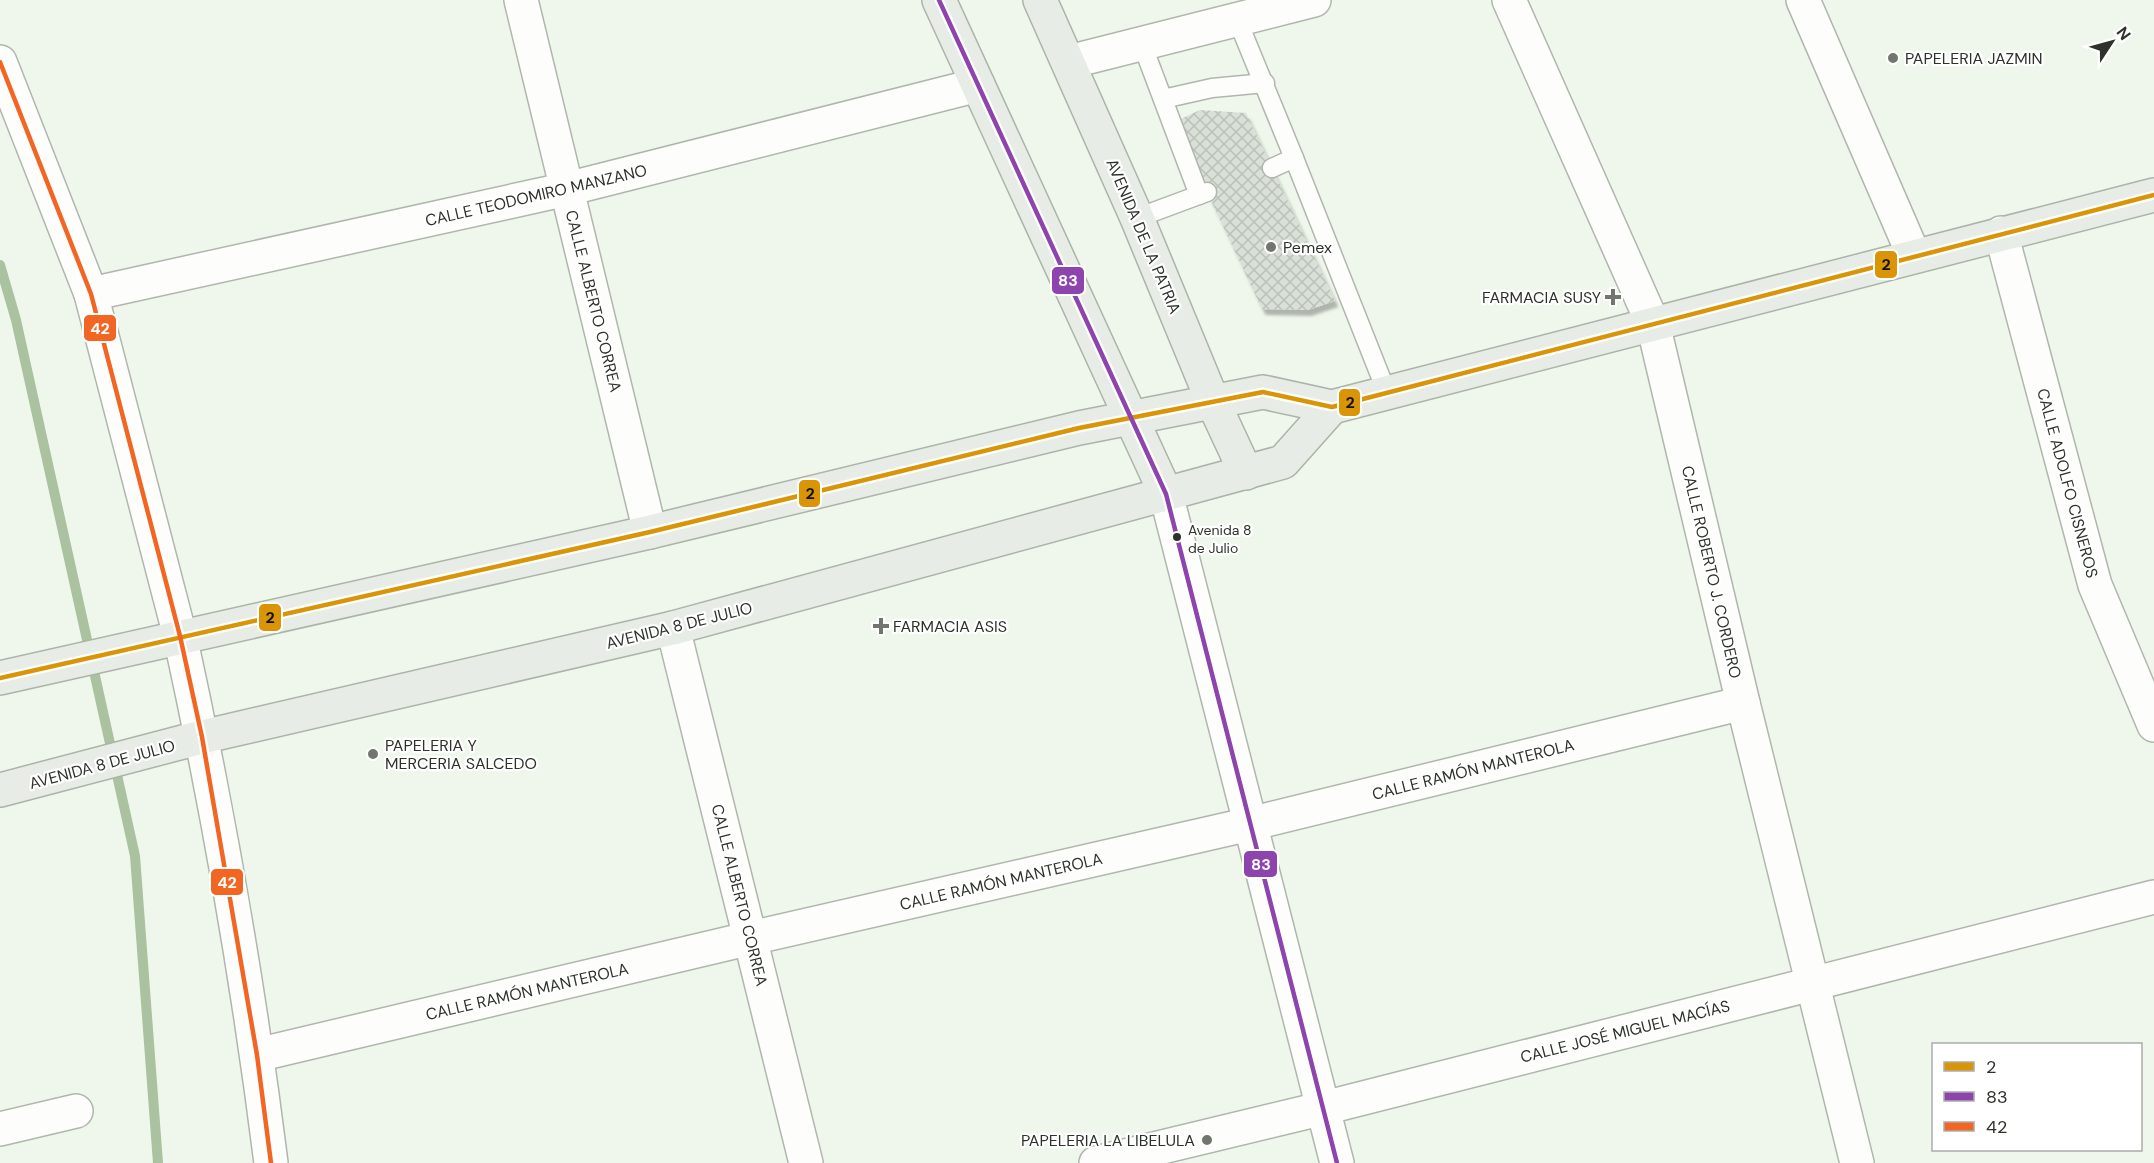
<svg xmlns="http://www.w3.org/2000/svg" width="2154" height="1163" font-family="'DM Sans',sans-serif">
  <defs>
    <pattern id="building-cross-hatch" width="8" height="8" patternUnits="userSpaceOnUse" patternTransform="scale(1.5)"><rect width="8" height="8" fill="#d9e0d7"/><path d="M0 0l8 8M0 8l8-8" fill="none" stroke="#bbc1b9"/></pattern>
    <filter id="shadow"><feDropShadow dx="3.5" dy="6" stdDeviation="1.5" flood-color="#0004"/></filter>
  </defs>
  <rect width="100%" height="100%" fill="#eff7ec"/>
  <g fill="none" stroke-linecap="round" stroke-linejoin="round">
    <path stroke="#aac29f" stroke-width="10" d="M0,265L16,320L135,856L158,1163"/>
  </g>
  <path fill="url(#building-cross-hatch)" filter="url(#shadow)" d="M1200,110L1246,113L1335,301L1308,310L1262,309L1174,122Z"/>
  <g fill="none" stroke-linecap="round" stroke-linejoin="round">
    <g stroke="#b0b6ad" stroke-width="21">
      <g id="lane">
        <path d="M1237,19L1294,158"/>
        <path d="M1142,44L1199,195"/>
        <path d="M1163,99L1212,88L1265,83"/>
        <path d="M1272,168L1294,158L1387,393"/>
        <path d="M1137,218L1207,192"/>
      </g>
    </g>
    <g stroke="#b0b6ad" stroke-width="36">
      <g id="street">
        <path d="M521,0L650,532"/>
        <path d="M1509,0L1653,324L1743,703L1857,1163"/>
        <path d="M1803,0L1914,256"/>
        <path d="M0,62L91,294L180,636"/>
        <path d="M1069,62L1314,0"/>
        <path d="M2001,233L2095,585L2154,725"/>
        <path d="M91,294L567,189L978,85"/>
        <path d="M1166,494L1337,1163"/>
        <path d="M673,628L806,1163"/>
        <path d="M257,1055L751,938L1250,824L1743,703"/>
        <path d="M0,1129L76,1111"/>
        <path d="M1096,1163L1324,1108L2154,897"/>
      </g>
    </g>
    <g stroke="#b0b6ad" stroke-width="36">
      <path id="secondary" d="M180,636C218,810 249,987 271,1163"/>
    </g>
    <g stroke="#abb4a7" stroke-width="36">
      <g id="primary">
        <path d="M939,0L1166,494"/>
        <path d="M1040,0L1137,218L1213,402L1246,473"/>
        <path d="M0,678L650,532L1079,428L1263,392L1332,407L2154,195"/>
        <path d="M0,790L202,737L673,628L1283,462L1332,407"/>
      </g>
    </g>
    <use href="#lane" stroke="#fdfefc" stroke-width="18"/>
    <use href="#street" stroke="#fdfefc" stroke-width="33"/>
    <use href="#secondary" stroke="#fdfefc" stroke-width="33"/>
    <use href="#primary" stroke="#e8ece6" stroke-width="33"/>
    <g stroke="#fff" stroke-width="9">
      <path id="bus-1" d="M0,678L650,532L1079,428L1263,392L1332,407L2154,195"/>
    </g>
    <g stroke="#fff" stroke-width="9">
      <path id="bus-2" d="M939,0L1166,494L1337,1163"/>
    </g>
    <g stroke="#fff" stroke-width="9">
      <path id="bus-3" d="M0,62L91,294L180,636L202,737L257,1055L271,1163"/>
    </g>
    <use href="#bus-1" stroke="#d99506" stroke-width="4.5"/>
    <use href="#bus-2" stroke="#8e44ad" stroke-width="4.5"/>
    <use href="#bus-3" stroke="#f26522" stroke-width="4.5"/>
  </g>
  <g fill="#71776e" stroke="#fff" stroke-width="2">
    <circle cx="1893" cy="58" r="6"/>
    <circle cx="1271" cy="247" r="6"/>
    <path d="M1610 288h6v6h6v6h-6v6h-6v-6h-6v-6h6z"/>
    <path d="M878 617h6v6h6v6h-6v6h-6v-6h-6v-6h6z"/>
    <circle cx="373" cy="754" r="6"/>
    <circle cx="1207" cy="1140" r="6"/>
  </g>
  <circle fill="#2d322a" stroke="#fff" stroke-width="2" cx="1177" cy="537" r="5"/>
  <g text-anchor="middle" stroke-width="4.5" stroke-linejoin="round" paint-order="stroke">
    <g font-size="14" fill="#2d322a" stroke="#fff" text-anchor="start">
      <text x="1188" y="535">Avenida 8<tspan x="1188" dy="18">de Julio</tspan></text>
    </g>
    <g font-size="16" fill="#2d322a" stroke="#fff" text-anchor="start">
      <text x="1905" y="64">PAPELERIA JAZMIN</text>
      <text x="1283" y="253">Pemex</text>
      <text x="1601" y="303" text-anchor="end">FARMACIA SUSY</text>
      <text x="893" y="632">FARMACIA ASIS</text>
      <text x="385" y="751">PAPELERIA Y<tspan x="385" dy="18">MERCERIA SALCEDO</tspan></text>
      <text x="1195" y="1146" text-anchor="end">PAPELERIA LA LIBELULA</text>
    </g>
    <g font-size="16" fill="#2d322a" stroke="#fff">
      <text transform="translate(536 195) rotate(-13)" y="6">CALLE TEODOMIRO MANZANO</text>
      <text transform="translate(1144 236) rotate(67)" y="6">AVENIDA DE LA PATRIA</text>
      <text transform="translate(594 301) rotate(76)" y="6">CALLE ALBERTO CORREA</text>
      <text transform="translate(2068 483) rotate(75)" y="6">CALLE ADOLFO CISNEROS</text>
      <text transform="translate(1712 572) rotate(77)" y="6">CALLE ROBERTO J. CORDERO</text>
      <text transform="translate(679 625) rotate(-14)" y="6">AVENIDA 8 DE JULIO</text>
      <text transform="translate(102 764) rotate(-15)" y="6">AVENIDA 8 DE JULIO</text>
      <text transform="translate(1473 769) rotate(-14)" y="6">CALLE RAMÓN MANTEROLA</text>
      <text transform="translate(1001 881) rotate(-13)" y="6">CALLE RAMÓN MANTEROLA</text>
      <text transform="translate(740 895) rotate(76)" y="6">CALLE ALBERTO CORREA</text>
      <text transform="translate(527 991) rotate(-13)" y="6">CALLE RAMÓN MANTEROLA</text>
      <text transform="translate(1625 1031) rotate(-14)" y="6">CALLE JOSÉ MIGUEL MACÍAS</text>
    </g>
  </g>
  <g stroke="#fff" stroke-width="2">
    <rect x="1874" y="250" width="24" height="29" rx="6" fill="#d99506"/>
    <rect x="1051" y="266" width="34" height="29" rx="6" fill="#8e44ad"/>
    <rect x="83" y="314" width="34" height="28" rx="6" fill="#f26522"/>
    <rect x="1338" y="388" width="23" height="29" rx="6" fill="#d99506"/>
    <rect x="798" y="479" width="23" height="29" rx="6" fill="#d99506"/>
    <rect x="258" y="603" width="24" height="29" rx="6" fill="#d99506"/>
    <rect x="1243" y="850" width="35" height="28" rx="6" fill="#8e44ad"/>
    <rect x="210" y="868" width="34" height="28" rx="6" fill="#f26522"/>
  </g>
  <g font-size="16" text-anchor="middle" font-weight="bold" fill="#fff">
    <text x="1068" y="286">83</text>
    <text x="100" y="334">42</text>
    <text x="1261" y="870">83</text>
    <text x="227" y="888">42</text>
  </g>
  <g font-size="16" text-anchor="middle" font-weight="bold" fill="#111">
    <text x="1886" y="270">2</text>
    <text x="1350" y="408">2</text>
    <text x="810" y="499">2</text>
    <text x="270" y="623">2</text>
  </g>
  <rect x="1932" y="1043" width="210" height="108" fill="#ffffff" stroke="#abadaa" stroke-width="1.5"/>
  <rect x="1944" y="1062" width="30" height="9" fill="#d99506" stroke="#abadaa" stroke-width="1.5"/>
  <text x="1986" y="1073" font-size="18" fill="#2d322a">2</text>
  <rect x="1944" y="1092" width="30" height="9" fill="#8e44ad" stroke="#abadaa" stroke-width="1.5"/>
  <text x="1986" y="1103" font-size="18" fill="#2d322a">83</text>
  <rect x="1944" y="1122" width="30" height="9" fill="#f26522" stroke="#abadaa" stroke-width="1.5"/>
  <text x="1986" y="1133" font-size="18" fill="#2d322a">42</text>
  <g transform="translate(2112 42) rotate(54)" stroke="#ffffff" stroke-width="4.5" paint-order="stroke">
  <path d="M0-4.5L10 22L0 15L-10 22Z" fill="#2d322a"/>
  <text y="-9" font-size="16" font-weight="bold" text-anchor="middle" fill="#2d322a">N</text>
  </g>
</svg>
